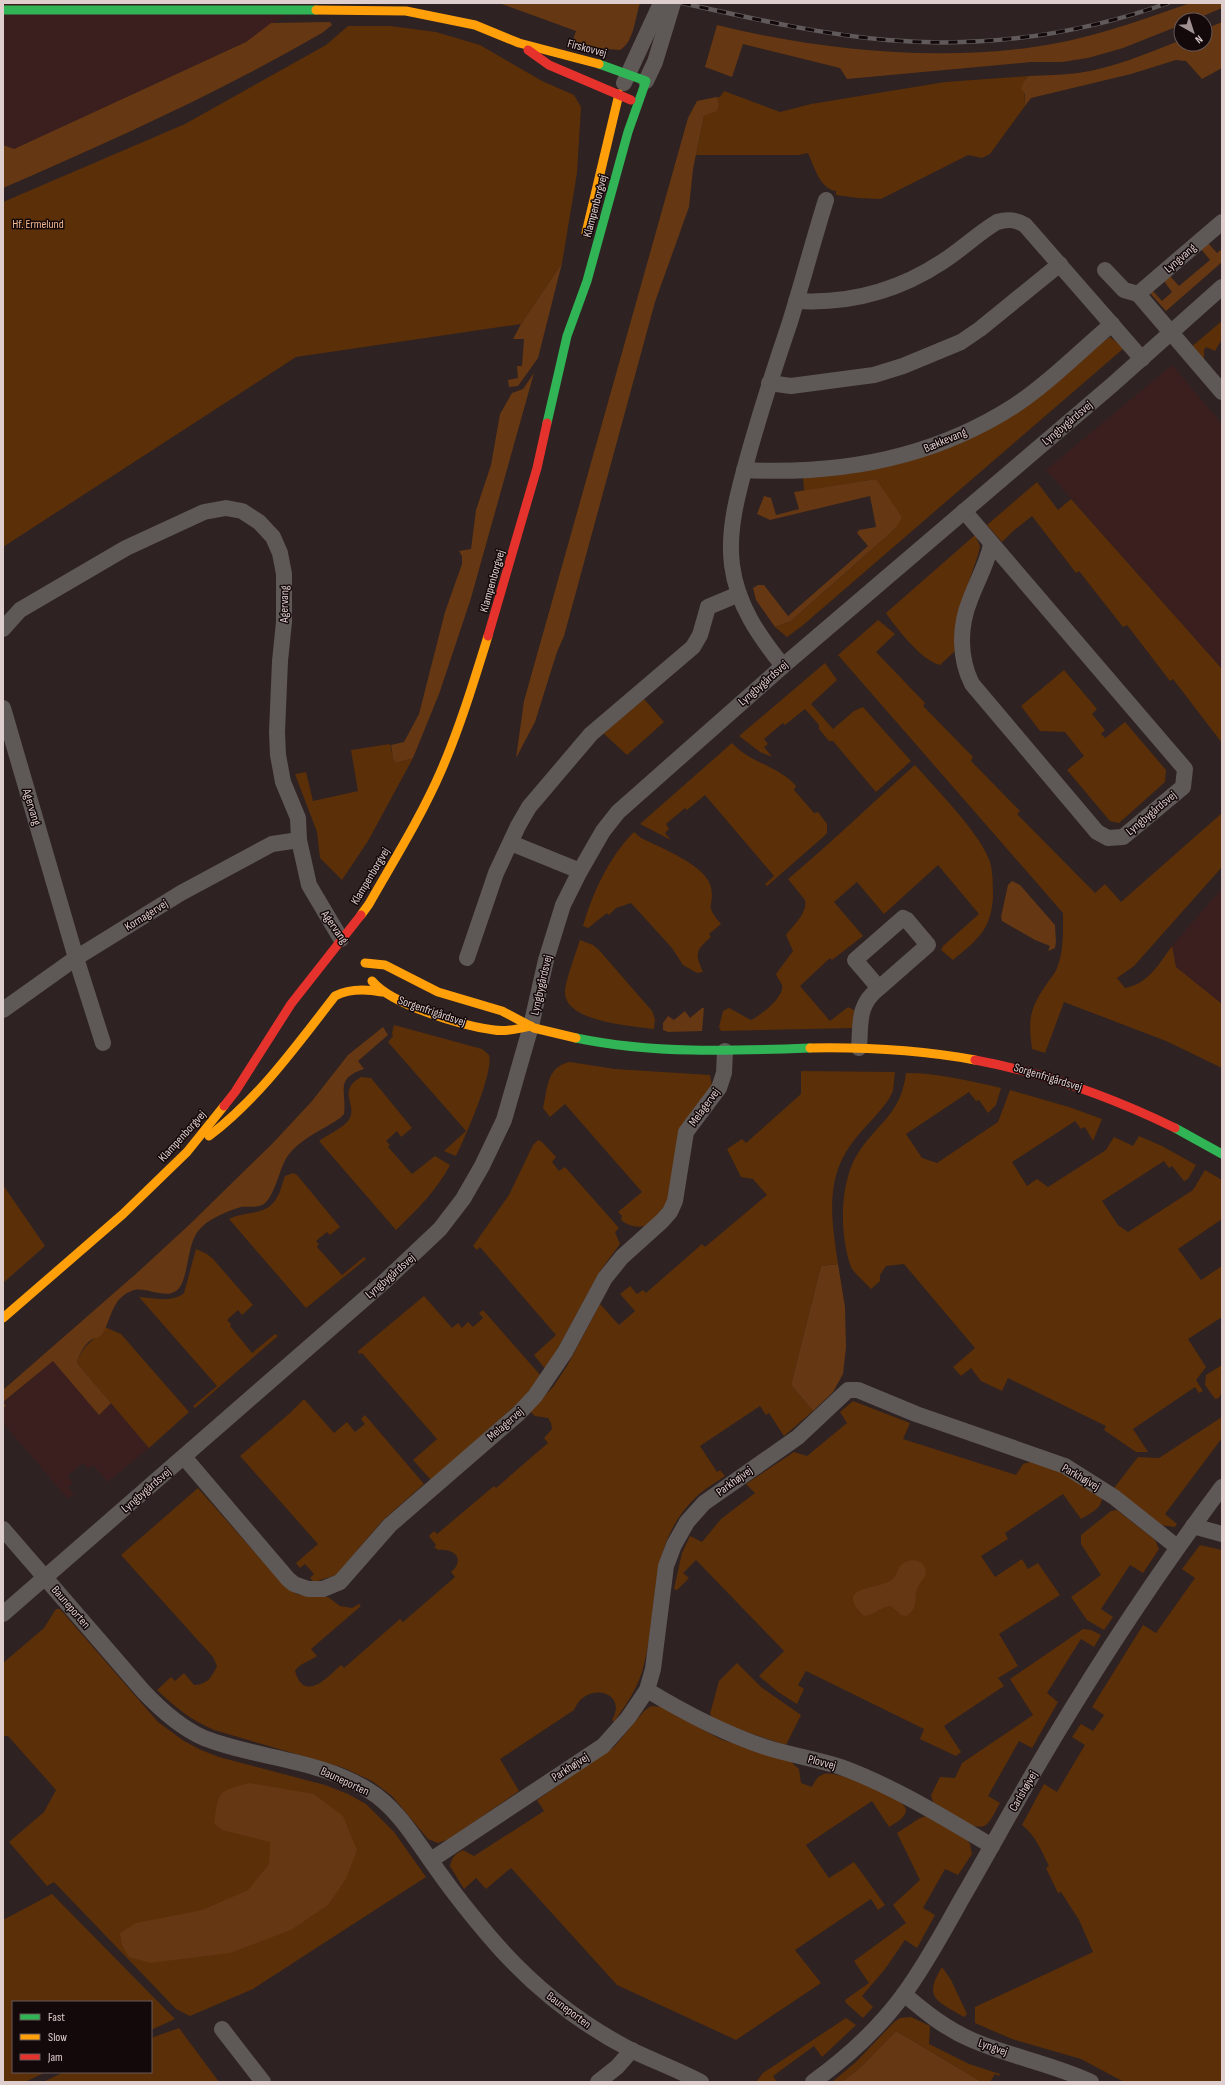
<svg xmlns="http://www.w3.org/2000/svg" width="1225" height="2085" font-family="'Sofia Sans Condensed',sans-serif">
  <rect width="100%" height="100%" fill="#2e2222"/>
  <g fill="#3b1f1f">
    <path d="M3,3L293,10L246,42L14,149L3,145Z"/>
    <path d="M1172,365L1222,424V669L1046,470Z"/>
    <path d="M1222,888V1004L1176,967L1172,946Z"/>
    <path d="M53,1360L98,1414L111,1403L149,1448L108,1482L93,1465L88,1469L83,1463L67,1476L73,1483L68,1487L74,1494L68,1499L3,1423V1409L6,1406L3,1403Z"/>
  </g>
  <g fill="#5b2f08">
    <path d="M348,26H390L436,32L480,45L542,81L574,95L581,107L577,173L562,263L521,324L296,357L3,547V202L185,124L326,45Z"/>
    <path d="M1029,76L1024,81L1025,106L990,154L982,158L968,155L881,199L858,198L836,195V191C820,189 814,166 808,153L799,155H696L704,116L719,104L717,97H720L724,91L780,112L811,104L945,82Z"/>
    <path d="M1222,321V339L1215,351L1206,347L1204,350V359L1202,360L1190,348Z"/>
    <path d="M1110,337L1124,348L802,626L787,637L775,627L791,621L896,528L876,479L804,491L803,476L944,448Z"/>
    <path d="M1037,482L1058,510L1071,499L1222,669V743L1173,679L1170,681L1127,625L1123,627L1079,571L1076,573L1032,516L1012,532L1002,542L987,525Z"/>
    <path d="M975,535L980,546L978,555L961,605L955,651L940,665C922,661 897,629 886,613Z"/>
    <path d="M878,620L895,634L876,652L925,703L923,706L973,757L971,761L1020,811L1017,814L1095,893L1105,884L1121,902L1222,813V867L1134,966L1117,978L1125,988C1148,984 1159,964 1172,946L1176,967L1222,1004V1068L1166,1041L1064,1002L1045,1053L1032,1049C1029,1024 1028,1013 1042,991C1047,982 1053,977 1057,968C1064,951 1063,931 1063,913L838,655Z"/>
    <path d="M825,663L837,680L811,704L833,729L854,711L863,707L911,761L876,792L833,741H829L819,729V725L805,709L785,725L783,723L764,739L768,744L764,747L772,757L760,752L739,736Z"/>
    <path d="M1064,670L1097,709L1092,714L1105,730L1101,734L1105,738L1125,722L1166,770L1165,782L1119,823L1110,821L1067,770L1084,756L1065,732L1040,731L1021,706Z"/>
    <path d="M644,699L664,722L627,755L603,733Z"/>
    <path d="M732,743C750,763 779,766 796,786L794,790L814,813L818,812L827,824V833L822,838L767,886L765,884L774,876L705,795L687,810L685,808L666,824L669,829L665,833L671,840L640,824Z"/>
    <path d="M390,744L393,758L397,763L413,758L368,841L342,880L320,858L317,832L295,774L306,772L313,801L358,791L351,750Z"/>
    <path d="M915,765C935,788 981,834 990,862C993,873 993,886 993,898C992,911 989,925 980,935C972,945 962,952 953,960L941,950L943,946L979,914L938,865L884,914L857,882L834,902L863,936L832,960L830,958L800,986L830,1021L848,1007L854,1010L853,1028L721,1031L719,1027L723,1011L729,1008L751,1020C760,1016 785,997 782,985C781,982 777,978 776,974L793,951L786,935C793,925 808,913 805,900L788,879C832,842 872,803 915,765Z"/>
    <path d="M634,832L641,838C659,847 706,865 711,887C715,908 703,903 721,924L709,934L711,937C695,951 695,953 703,972L697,973L683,965L672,948L631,903L616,908L609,915L607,913L588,928L583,926C593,892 609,857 634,832Z"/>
    <path d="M580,940L593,945L599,950L652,1011L655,1019L654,1029C632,1026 566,1022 565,993C565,981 576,953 580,940Z"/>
    <path d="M394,1025L482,1049L489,1055C494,1072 465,1138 456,1156L444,1151L466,1131L388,1042L393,1036L392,1033Z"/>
    <path d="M570,1062L615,1069L710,1075L712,1086L668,1201L652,1224C640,1228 631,1228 621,1220L622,1216L618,1212L642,1192L565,1104L550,1117L543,1108C548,1088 546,1067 570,1062Z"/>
    <path d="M801,1071L895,1072L893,1091L889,1099C878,1115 863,1128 852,1143C824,1180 832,1222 838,1264L821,1266L791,1385L813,1411L784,1436L769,1413L766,1415L760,1406L700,1446L717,1472L720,1470L725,1476C715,1483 704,1489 695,1498C645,1547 660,1611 642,1672C636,1691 625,1706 614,1722L612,1720C629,1692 586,1680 574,1710L500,1759L519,1791L449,1839L438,1843L428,1839L392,1796L372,1781L344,1768L214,1730C191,1720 175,1707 157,1690L171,1677L175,1681L184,1673L194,1685C208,1684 211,1678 217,1666L213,1657L121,1555L198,1488L272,1572L291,1591L299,1595L328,1597L340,1606L352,1608L359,1604L361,1606L311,1649L317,1656C309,1662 301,1662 295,1671C304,1703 327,1678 341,1665L344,1668L400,1619L403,1622L455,1577L451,1572C466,1559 454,1548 438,1550L434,1547L436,1545L429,1536L434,1531L437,1534L494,1486L496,1488L548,1443L544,1438L552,1429L551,1423L548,1418L535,1416L530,1411L553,1387L567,1366L600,1304L619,1325L635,1311L620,1294L630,1286L637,1294L643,1290L646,1293L702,1244L705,1247L767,1195L753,1179L741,1177L727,1149L742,1139L746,1143L801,1094Z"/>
    <path d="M906,1073C939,1073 970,1081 1001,1088L996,1105L988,1113L979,1100L976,1101L969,1092L906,1134L922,1158L937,1163L998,1122L1010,1090L1069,1107L1102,1119L1093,1141L1085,1127L1081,1129L1075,1121L1012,1162L1027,1186L1037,1179L1048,1187L1106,1150L1114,1137L1133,1146L1139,1136L1162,1146L1196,1165L1188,1179L1184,1181L1172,1166L1169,1168L1164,1161L1102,1201L1118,1225L1128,1232L1193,1190L1205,1170L1222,1180V1219L1178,1249L1201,1280L1222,1266V1317L1188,1339L1206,1367L1196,1380L1203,1391L1199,1393L1195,1387L1133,1429L1148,1452H1136L1104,1430L1106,1426L1008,1378L1002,1391L981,1381L971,1368L961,1376L953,1367L975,1348L904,1264L886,1266L880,1275V1281L871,1289C867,1284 852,1271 851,1267C839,1233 839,1180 860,1150C881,1120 901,1113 906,1073Z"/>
    <path d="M361,1077L371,1078L412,1128L401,1137L397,1131L386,1141L390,1145L388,1147L412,1174L435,1156L450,1165C437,1190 416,1211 396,1230L319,1141C327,1135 341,1129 348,1121C360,1106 335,1092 361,1077Z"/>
    <path d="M538,1140L542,1142L556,1157L552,1162L559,1171L565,1167L619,1228L615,1232L620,1244L600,1271L546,1370L534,1355L556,1335L480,1247L477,1250L473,1246L509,1195L533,1145Z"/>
    <path d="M293,1173L297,1175L340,1227L330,1235L327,1232L316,1241L319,1244L317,1247L342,1275L364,1257L366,1259L306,1308L229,1219C245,1211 266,1216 276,1199C281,1192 282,1183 285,1176Z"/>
    <path d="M3,1185L45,1246L3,1283Z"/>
    <path d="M196,1249L207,1254L213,1259L253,1305L242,1315L238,1310L227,1320L231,1324L230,1326L252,1353L275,1334L278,1336L195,1408L193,1406L217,1386L139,1297C154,1298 172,1303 184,1293Z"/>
    <path d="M424,1296L452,1328L458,1323L462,1328L468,1322L473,1327L483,1318L479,1313L483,1310L542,1377L518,1403L431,1480L413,1460L437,1439L362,1353L359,1354L358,1351Z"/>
    <path d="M105,1327L121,1334L189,1412L149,1448L77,1363C80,1349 92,1340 103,1332Z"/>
    <path d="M1222,1365V1392L1219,1398L1215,1399L1205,1385L1206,1375Z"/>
    <path d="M304,1399L334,1433L347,1422L355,1432L365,1424L361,1419L365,1415L424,1484L383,1520L336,1575L314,1582L310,1578L314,1574L305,1564L300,1568L296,1563L318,1544L240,1456L290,1413Z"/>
    <path d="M853,1401L910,1423L903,1439L1016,1475L1023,1464C1026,1463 1029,1462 1032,1462C1046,1463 1094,1487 1102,1499C1101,1509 1089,1514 1081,1519L1063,1494L1005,1533L1008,1539L981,1556L995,1577L1022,1559L1028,1569L1038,1563L1060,1595L999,1634L1018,1666L998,1678L1004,1686L944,1726L961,1752L956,1756L920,1739L924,1729L806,1671L798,1685L804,1689L797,1704L778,1692L759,1676L784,1651L696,1560L683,1573L689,1578L677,1590L674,1589L682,1553L690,1536L702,1542L721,1519L755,1493L746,1484L794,1452L807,1456L847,1423L840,1412Z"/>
    <path d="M1222,1417V1438L1165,1514L1177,1524L1175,1527L1160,1525L1114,1488L1138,1457L1159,1458Z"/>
    <path d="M1117,1510L1155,1540L1159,1549L1143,1573L1130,1565L1101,1609L1113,1617L1104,1630L1087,1620L1071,1597L1101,1575L1081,1544V1535L1111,1511Z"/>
    <path d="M1200,1545L1222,1550V2082H1124L1081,2059L1012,2039L975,2023V2007L1093,1952L1079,1920L1061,1892L1058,1893L1046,1868L1049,1866C1041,1850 1036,1836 1022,1825L1044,1784L1057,1792L1085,1745L1072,1737L1081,1724L1093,1731L1104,1715L1092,1707L1143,1625L1156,1633L1195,1578L1182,1569Z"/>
    <path d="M56,1609H60L158,1722L184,1741L201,1750L219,1757L325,1785L348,1794L366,1804L394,1832L426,1877L253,1989L190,2016L176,2009L54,1882L47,1886L9,1842L44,1812L56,1790L8,1736H3V1663L44,1628Z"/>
    <path d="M1083,1629L1091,1630L1101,1635L1094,1647L1081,1639L1047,1693L1058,1702L1032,1748L1019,1741L988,1796L1000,1803C996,1810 992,1819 987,1824C977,1835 942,1809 933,1802L931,1795L940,1777L955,1778L962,1763L1033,1715L1010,1679Z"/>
    <path d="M737,1663L761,1687L801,1715L786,1745L728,1726L711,1717L710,1714L719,1681Z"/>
    <path d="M651,1706L662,1707L720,1739L791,1762L799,1769L801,1783L812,1787C815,1780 818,1776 824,1774C837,1770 906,1797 906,1810C906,1818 895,1823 889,1827L872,1801L806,1845L829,1878L854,1862L885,1905L878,1910L871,1899L795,1950L821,1983L736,2040L617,1985L511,1868L486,1889L476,1878L464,1889L450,1866C452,1857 455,1854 463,1850L474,1856L544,1811L537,1800L614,1747L644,1711Z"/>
    <path d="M926,1816L967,1840L970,1844L972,1854L958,1875L945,1869L923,1908L935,1915L917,1948L905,1940L885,1969L862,1996L873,2007L863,2018L846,2003L845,2000L869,1983L854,1961L906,1923L893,1905L920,1880L897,1833L920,1818Z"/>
    <path d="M52,1894L175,2019L151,2030V2002H13V2072H46L25,2082H3V1920Z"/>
    <path d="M942,1967L951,1980L967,2014L964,2017C938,2001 922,1999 942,1967Z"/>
    <path d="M911,2017L930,2026L929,2044L969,2064L1000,2074L999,2076L995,2074L990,2082H982L896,2031L860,2068L842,2082H832L856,2062L894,2022L900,2018Z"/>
    <path d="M846,2018L856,2025L822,2057L814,2046L773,2076L777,2082H756L763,2073Z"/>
    <path d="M179,2028L219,2082H43L64,2072H151V2038Z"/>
  </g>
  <g fill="#653712">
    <path d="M499,3H640C635,18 634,42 620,50L571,46L576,31Z"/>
    <path d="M1190,3H1222V8L1194,20H1181V25L1123,48L1088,58L1062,62H1031L847,79L840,68L743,44L732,77L705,67L717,25C814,49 927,61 1027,48C1083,41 1137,22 1190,3Z"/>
    <path d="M330,22L332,25L322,33C220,92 111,141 3,188V145L14,149L246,42L271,23Z"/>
    <path d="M1222,22V68L1202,79L1186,61L1176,60L1131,74L1031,98L1025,106V94L1021,89L1024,81L1029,76C1045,75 1062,75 1078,73C1114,68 1148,53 1181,40V44H1205V29Z"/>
    <path d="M717,97L719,104L717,111L704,116L693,169L689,207L655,302L564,636L557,652L535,722L516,758L524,701L688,118L697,101Z"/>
    <path d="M1208,243L1217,253L1222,249V262L1166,311L1150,293L1153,291L1162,301L1172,292L1164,281L1170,276L1179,286L1210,260L1201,249Z"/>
    <path d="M562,263L538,358L518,386L509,387L508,380L518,378L517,366H522L524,339H513L521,324Z"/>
    <path d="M534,373L471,598L439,694L413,758L397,763L393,759L391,745L404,742L419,714L445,612L462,564V556L459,551L471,549L476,510L491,465L500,414L512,393L523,389Z"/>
    <path d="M876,479L902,517L896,528L791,621L775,627L756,600L753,588L758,585H764L788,616L868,546L857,533L859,530L876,527L870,496L770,520L757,514L764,496L771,498L776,515L799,509L794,492Z"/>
    <path d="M1012,881L1020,885L1055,925L1056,942L1055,948L1048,951L1050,946L1035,940L1002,921L1001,917L1008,885Z"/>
    <path d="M702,1008H704L702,1031L668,1032L663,1030V1023L668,1016L674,1020L685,1011L690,1018Z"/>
    <path d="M383,1027L388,1035L358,1061L364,1069C334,1079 347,1091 344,1114L340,1118C323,1130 299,1139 287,1157C279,1169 274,1200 262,1205C255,1208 248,1206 241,1207C227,1211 208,1219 199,1230C186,1244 189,1283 176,1291C164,1299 147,1287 134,1290C112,1297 112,1317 103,1333C100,1338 98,1337 93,1339C85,1343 79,1354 77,1363L111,1403L99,1415L53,1361L3,1402L6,1406L3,1408V1390L138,1272L189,1225L273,1143L312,1101L348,1055Z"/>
    <path d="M838,1264L845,1307L846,1347L843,1374L833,1392L813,1411L791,1385L821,1266Z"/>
    <path d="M914,1560C923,1562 926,1566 926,1575C923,1579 919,1584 917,1589C913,1602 920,1605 907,1616L901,1615L891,1606C881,1607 874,1615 864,1616C834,1586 874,1590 890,1581C902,1573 894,1562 914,1560Z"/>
    <path d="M249,1783L314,1794L343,1816L357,1850L346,1879L328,1905L291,1930L230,1953L150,1963L129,1957L122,1945L120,1933L136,1923L202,1910L248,1890L269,1864L270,1842L222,1830L214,1823C219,1790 217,1792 249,1783Z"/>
    <path d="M896,2031L982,2082H842L860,2068Z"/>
  </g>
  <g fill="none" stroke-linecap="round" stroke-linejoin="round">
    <g stroke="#5e5857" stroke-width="16">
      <path d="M646,81L655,62L673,3"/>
      <path d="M624,83L661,3"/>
      <path d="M1222,222L1138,294L1222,392"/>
      <path d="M1105,270L1124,290L1138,294"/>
      <path d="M796,301C848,304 898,291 942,262C961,250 977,234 997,222C1007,219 1015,219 1025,225L1142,359"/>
      <path d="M769,383L791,386L874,375L903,366L961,342L980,329L1060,264"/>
      <path d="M744,470C839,475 933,458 1014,406C1049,383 1080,351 1112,324"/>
      <path d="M964,511L1185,769L1183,787L1123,837L1108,838L1097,832L972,684C959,658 959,627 970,600C977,581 987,564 991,545"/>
      <path d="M3,629L20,610L126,548L204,512L226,508L242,511L259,522L273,537L280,553L284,574V622L280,661L277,732L278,755L283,782L298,818L299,840L309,885L341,939"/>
      <path d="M783,666C759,636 737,605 732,565C727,527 740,486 750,449C762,407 775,366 789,325C802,284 813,241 826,200"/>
      <path d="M3,708L76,958L103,1043"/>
      <path d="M511,843L580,871"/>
      <path d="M467,958L496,873L518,826L529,807L591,734L693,647L700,635L708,607L739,594"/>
      <path d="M3,1010L76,958L181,893L272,844L299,840"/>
      <path d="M859,1048C861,1023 857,1005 879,988L855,960L903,918L907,920L928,945L879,988"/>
      <path d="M184,1457L288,1579L294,1584L308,1589H323L340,1582L390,1525L518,1414L535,1396L565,1352L605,1278L622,1257L662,1221L670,1212L675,1201L686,1132L719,1088L724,1073L725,1051"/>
      <path d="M1193,1526L1222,1534"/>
      <path d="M3,1529L143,1691C160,1709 181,1728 204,1738C258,1759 318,1759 368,1790C400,1809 419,1846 441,1875C456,1896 472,1916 489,1936C528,1982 577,2022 631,2050C654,2061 678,2070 701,2082"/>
      <path d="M3,1614L385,1281L440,1229L463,1199L482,1166L504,1120L531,1026L546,960L563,905L580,871L603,831L618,812L783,666L1112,385L1222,287"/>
      <path d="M647,1690C685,1713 723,1733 765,1747C790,1755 816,1759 841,1767C895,1787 943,1817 992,1846"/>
      <path d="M431,1860L603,1746L628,1718L647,1690L653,1669L666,1566L674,1545L687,1522L704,1503L798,1437L848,1390H858L916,1414L1065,1466L1114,1497L1177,1547"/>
      <path d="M904,1994C925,2012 946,2029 972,2040C1011,2057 1053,2064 1091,2082"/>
      <path d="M222,2029L263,2082"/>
      <path d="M598,2082L617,2067L632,2050"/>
      <path d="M813,2082C846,2058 880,2027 904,1994C926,1964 943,1932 961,1900C986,1857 1010,1813 1035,1770C1093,1671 1153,1579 1222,1487"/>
    </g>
    <g stroke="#30b455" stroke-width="9">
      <path d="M3,10H316"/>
      <path d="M547,423L567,336L587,281L628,132L646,81L599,64"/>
      <path d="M576,1038C653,1054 731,1051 810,1048"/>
      <path d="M1175,1128L1222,1154"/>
    </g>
    <g stroke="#ff9f0a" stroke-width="9">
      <path d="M316,10L406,11L475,25L519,43L599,64"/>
      <path d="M586,233L619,94"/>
      <path d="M361,915L369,904C394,860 421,817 441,771C460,727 474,681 488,636"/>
      <path d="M365,963L385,965L438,992L502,1011L534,1028L576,1038"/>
      <path d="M372,981C392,1005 463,1026 494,1030C506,1032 519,1029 531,1026"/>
      <path d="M810,1048C865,1047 920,1050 975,1060"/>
      <path d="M209,1136C260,1097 296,1046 335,996C350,988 366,989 382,992"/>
      <path d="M3,1318L123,1214L187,1152L224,1106"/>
    </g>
    <g stroke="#e5322d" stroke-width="9">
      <path d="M528,50L549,65L631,100"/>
      <path d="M488,636L537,468L547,423"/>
      <path d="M975,1060C1045,1073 1111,1097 1175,1128"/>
      <path d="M224,1106L235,1092L291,1004L361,915"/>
    </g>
    <g stroke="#605a5a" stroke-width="4.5">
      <path id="rail" d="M682,3C750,18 818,34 887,40C982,48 1078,35 1168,3"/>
    </g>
    <use href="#rail" stroke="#14090a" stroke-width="3" stroke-dasharray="9" stroke-linecap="butt"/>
  </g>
  <g text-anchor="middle" stroke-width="3" stroke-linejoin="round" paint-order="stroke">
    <g font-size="12" fill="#dfcece" stroke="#14090a">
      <text transform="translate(587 48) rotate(15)" y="4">Firskovvej</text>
      <text transform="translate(595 206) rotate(-75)" y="4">Klampenborgvej</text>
      <text transform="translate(1180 258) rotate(-41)" y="4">Lyngvang</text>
      <text transform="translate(1067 423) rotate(-40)" y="4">Lyngbygårdsvej</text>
      <text transform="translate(945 440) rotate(-23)" y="4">Bækkevang</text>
      <text transform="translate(492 581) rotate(-74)" y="4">Klampenborgvej</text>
      <text transform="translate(284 604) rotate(-89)" y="4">Agervang</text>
      <text transform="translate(763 683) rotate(-41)" y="4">Lyngbygårdsvej</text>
      <text transform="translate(32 807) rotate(73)" y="4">Agervang</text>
      <text transform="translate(1151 813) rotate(-40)" y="4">Lyngbygårdsvej</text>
      <text transform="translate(370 876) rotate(-59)" y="4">Klampenborgvej</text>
      <text transform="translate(146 915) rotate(-32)" y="4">Kornagervej</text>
      <text transform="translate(335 927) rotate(55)" y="4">Agervang</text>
      <text transform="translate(541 985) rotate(-77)" y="4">Lyngbygårdsvej</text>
      <text transform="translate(432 1011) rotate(19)" y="4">Sorgenfrigårdsvej</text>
      <text transform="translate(1048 1077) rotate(17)" y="4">Sorgenfrigårdsvej</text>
      <text transform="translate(704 1107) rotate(-54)" y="4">Melagervej</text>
      <text transform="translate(182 1136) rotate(-48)" y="4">Klampenborgvej</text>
      <text transform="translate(390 1276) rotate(-41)" y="4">Lyngbygårdsvej</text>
      <text transform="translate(505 1424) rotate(-41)" y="4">Melagervej</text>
      <text transform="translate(1081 1477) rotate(30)" y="4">Parkhøjvej</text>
      <text transform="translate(734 1481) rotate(-36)" y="4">Parkhøjvej</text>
      <text transform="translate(146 1490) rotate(-41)" y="4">Lyngbygårdsvej</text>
      <text transform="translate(71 1607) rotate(49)" y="4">Bauneporten</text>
      <text transform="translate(822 1762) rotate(15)" y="4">Plovvej</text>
      <text transform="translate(570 1767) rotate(-33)" y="4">Parkhøjvej</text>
      <text transform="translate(345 1781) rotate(25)" y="4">Bauneporten</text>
      <text transform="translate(1023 1791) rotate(-60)" y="4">Carlshøjvej</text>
      <text transform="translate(569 2010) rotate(37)" y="4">Bauneporten</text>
      <text transform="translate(993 2047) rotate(19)" y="4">Lyngvej</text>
    </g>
    <g font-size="12" fill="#f4b991" stroke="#14090a">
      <text x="38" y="228">Hf. Ermelund</text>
    </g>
  </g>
  <rect width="1225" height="2085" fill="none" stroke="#dfcece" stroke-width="8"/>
  <rect x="12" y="2001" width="140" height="72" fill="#14090a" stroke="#655858"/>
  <rect x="20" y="2014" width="20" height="6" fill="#30b455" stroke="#655858"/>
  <text x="48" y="2021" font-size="12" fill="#dfcece">Fast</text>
  <rect x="20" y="2034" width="20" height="6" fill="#ff9f0a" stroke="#655858"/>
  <text x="48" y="2041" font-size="12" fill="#dfcece">Slow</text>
  <rect x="20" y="2054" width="20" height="6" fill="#e5322d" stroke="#655858"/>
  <text x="48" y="2061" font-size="12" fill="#dfcece">Jam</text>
  <g transform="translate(1193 32) rotate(141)"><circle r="19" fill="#14090a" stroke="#655858"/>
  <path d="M0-3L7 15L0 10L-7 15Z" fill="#a19292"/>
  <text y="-6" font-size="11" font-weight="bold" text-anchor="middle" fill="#dfcece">N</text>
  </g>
</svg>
